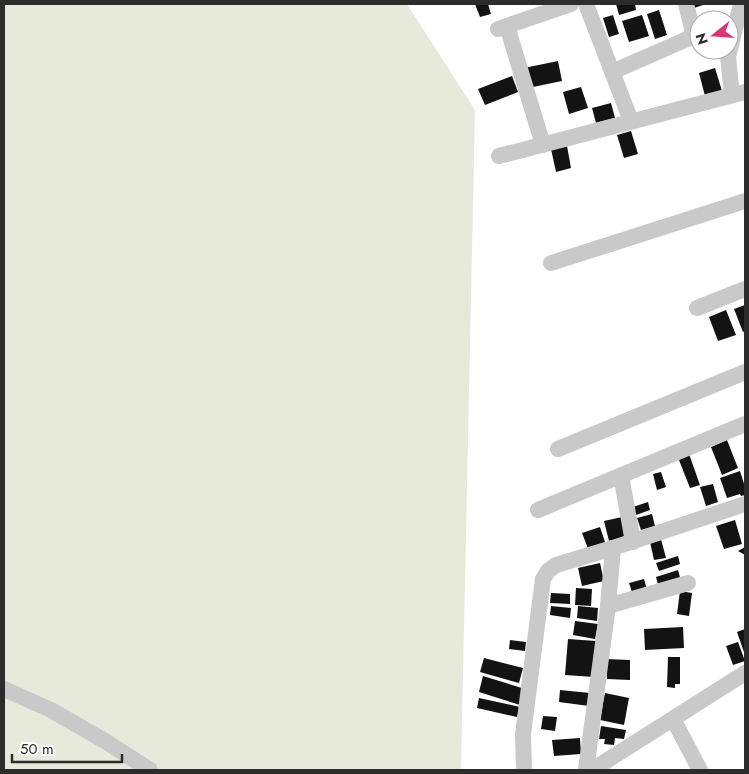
<svg xmlns="http://www.w3.org/2000/svg" width="749" height="774" font-family="Jost,sans-serif">
  <rect width="100%" height="100%" fill="#fff"/>
  <path fill="#e7eada" d="M4,4H407L475,110L461,770H4Z"/>
  <g fill="#131313">
    <path d="M475,4H488L491,14L480,17Z"/>
    <path d="M616,4H635L636,10L619,15Z"/>
    <path d="M693,4H706L694,8Z"/>
    <path d="M659,10L667,35L655,39L647,14Z"/>
    <path d="M613,15L619,34L609,37L603,18Z"/>
    <path d="M642,15L649,36L629,42L622,21Z"/>
    <path d="M558,61L562,81L528,88L524,68Z"/>
    <path d="M715,68L722,91L705,96L699,73Z"/>
    <path d="M512,76L518,92L485,105L478,89Z"/>
    <path d="M581,87L588,108L569,114L563,92Z"/>
    <path d="M611,103L615,118L596,123L592,108Z"/>
    <path d="M631,131L638,154L624,158L617,135Z"/>
    <path d="M567,146L571,168L556,172L551,149Z"/>
    <path d="M745,305V331L743,332L734,309Z"/>
    <path d="M726,310L736,335L718,341L709,317Z"/>
    <path d="M727,440L738,468L722,475L711,447Z"/>
    <path d="M688,451L700,485L690,488L677,455Z"/>
    <path d="M740,471L745,487V495L741,496L740,494L727,498L720,478Z"/>
    <path d="M661,472L666,487L657,490L653,474Z"/>
    <path d="M713,484L718,502L706,506L700,487Z"/>
    <path d="M648,502L650,510L636,515L633,507Z"/>
    <path d="M652,514L655,526L641,530L637,518Z"/>
    <path d="M622,517L627,536L609,541L604,521Z"/>
    <path d="M735,520L742,544L724,549L716,526Z"/>
    <path d="M600,527L606,545L589,551L582,533Z"/>
    <path d="M661,539L666,558L654,560L650,542Z"/>
    <path d="M745,547V555L738,551Z"/>
    <path d="M678,556L680,564L659,571L656,563Z"/>
    <path d="M600,563L604,581L582,586L578,568Z"/>
    <path d="M678,570L681,581L659,588L656,577Z"/>
    <path d="M644,579L647,590L633,595L629,583Z"/>
    <path d="M576,588L592,589L591,606L575,605Z"/>
    <path d="M680,591L692,593L689,616L677,614Z"/>
    <path d="M551,593L570,594V604L550,603Z"/>
    <path d="M551,606L571,608L570,618L550,615Z"/>
    <path d="M578,606L598,608L597,621L577,618Z"/>
    <path d="M575,621L598,624L595,639L573,635Z"/>
    <path d="M683,627L684,648L645,650L644,629Z"/>
    <path d="M745,629V655L737,632Z"/>
    <path d="M568,639L596,641L594,677L565,675Z"/>
    <path d="M510,640L526,642L525,651L509,649Z"/>
    <path d="M738,642L745,661L733,665L726,646Z"/>
    <path d="M668,657H680V684H675V688L667,687Z"/>
    <path d="M484,658L523,668L519,683L480,672Z"/>
    <path d="M607,659L630,660V680L607,679Z"/>
    <path d="M483,676L525,689L520,705L479,692Z"/>
    <path d="M560,690L590,693L589,706L559,702Z"/>
    <path d="M605,693L629,698L624,725L600,720Z"/>
    <path d="M479,698L520,707L517,717L477,708Z"/>
    <path d="M543,716L557,717L555,731L541,729Z"/>
    <path d="M601,726L626,730L624,739L615,738L614,745L604,744L605,739H599Z"/>
    <path d="M580,738L581,754L554,756L552,740Z"/>
  </g>
  <g fill="none" stroke-linecap="round" stroke-linejoin="round">
    <g stroke="#c9c9c9" stroke-width="16">
      <path d="M586,4L631,121"/>
      <path d="M686,4L694,36L699,38"/>
      <path d="M507,26L543,145"/>
      <path d="M498,29L571,4"/>
      <path d="M612,72L694,36"/>
      <path d="M732,95L728,57L741,4"/>
      <path d="M499,156L745,92"/>
      <path d="M551,263L745,201"/>
      <path d="M697,308L745,289"/>
      <path d="M558,449L745,372"/>
      <path d="M621,475L633,542"/>
      <path d="M538,510L745,424"/>
      <path d="M608,606L688,583"/>
      <path d="M4,689L51,710L105,741L150,770"/>
      <path d="M673,719L700,770"/>
      <path d="M524,770L523,734L543,579L548,571L556,565L613,548L745,504"/>
      <path d="M586,770L608,606L613,548"/>
      <path d="M592,770L745,673"/>
    </g>
  </g>
  <rect width="749" height="774" fill="none" stroke="#2c2c2c" stroke-width="10"/>
  <g transform="translate(714 35) rotate(253)"><circle r="24" fill="#ffffff" stroke="#ababab"/>
  <path d="M0-4L9 19L0 12L-9 19Z" fill="#de3474"/>
  <text y="-8" font-size="14" font-weight="bold" text-anchor="middle" fill="#2c2c2c">N</text>
  </g>
  <path d="M12 754v8h110v-8" fill="none" stroke="#2c2c2c" stroke-width="2.5"/>
  <text x="20" y="754" font-size="15" fill="#2c2c2c" stroke="#ffffff" stroke-width="4" paint-order="stroke">50 m</text>
</svg>
